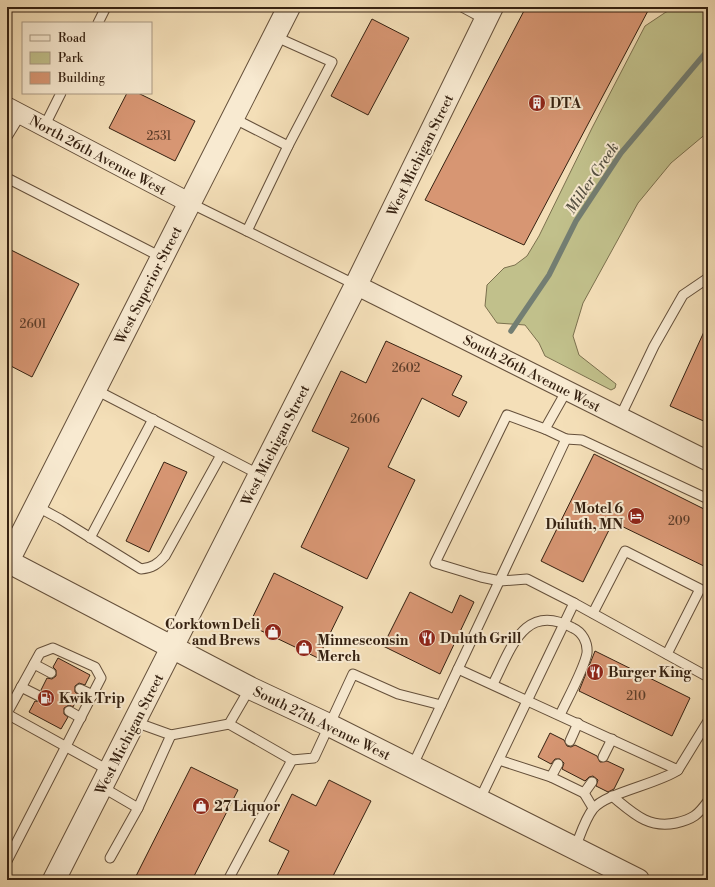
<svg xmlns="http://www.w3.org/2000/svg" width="715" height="887" font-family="'Libre Bodoni',serif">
  <rect width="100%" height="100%" fill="#f4dfb8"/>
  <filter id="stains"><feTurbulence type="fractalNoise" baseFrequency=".005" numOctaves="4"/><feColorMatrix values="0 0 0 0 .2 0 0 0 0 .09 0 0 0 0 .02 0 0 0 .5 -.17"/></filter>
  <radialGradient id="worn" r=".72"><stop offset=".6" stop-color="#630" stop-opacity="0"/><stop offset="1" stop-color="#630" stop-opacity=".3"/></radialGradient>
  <path fill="#c1c08b" stroke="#7b704e" d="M679,7H695L708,11V132L671,163L638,203L583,303L573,336L579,355L616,384L615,388L611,390L545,356L539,343L525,325L497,323L485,306L487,285L504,268L515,265L527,256L539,236L592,128L645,26L666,12Z"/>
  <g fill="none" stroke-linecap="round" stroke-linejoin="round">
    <path stroke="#737e73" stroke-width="5.5" d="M511,331L549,275L576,221L621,153L708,50"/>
  </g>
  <g fill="#d79673" stroke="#352111">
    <path d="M526,7H650L524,245L425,200Z"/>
    <path d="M372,19L409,38L368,115L331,96Z"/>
    <path d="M127,93H138L195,121L175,161L109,128Z"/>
    <path d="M7,248L79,284L32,377L7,364Z"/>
    <path d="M708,323V423L670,406Z"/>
    <path d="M386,341L462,376L452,395L467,402L459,417L422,398L388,467L415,480L367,579L301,547L349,448L312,431L341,371L366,383Z"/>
    <path d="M594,454L708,511V568L613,522L583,582L541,561Z"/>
    <path d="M164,462L187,472L149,552L126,541Z"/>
    <path d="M274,573L343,607L318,658L249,625Z"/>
    <path d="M410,592L452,613L460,595L474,602L440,674L383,646Z"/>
    <path d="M595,651L690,698L672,736L579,691Z"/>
    <path d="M58,658L90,675L85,685L79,683L75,686V692L79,695L73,707L69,705L64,708V714L68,717L61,729L29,712L35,701L40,702L44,699V693L41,690L47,678L52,679L56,676V670L53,667Z"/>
    <path d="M550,733L564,740L567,746L571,747L575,745L597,756L600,762L607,761L624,769L614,789L608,792L596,786L598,780L593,776L589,777L585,781L562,769L564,763L560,759H555L551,764L538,757Z"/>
    <path d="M191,767L238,790L192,880H134Z"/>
    <path d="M329,780L371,801L331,880H275L289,851L269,841L292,794L316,806Z"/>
  </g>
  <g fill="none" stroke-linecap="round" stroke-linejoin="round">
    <g stroke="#65503b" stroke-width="11">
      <g id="service">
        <path d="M462,7L486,20"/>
        <path d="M98,23L106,7"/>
        <path d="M233,118L288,146"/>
        <path d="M43,129L61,93"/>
        <path d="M7,137L21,114"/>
        <path d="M7,178L163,258"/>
        <path d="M190,203L247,231L288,146L332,62L274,36"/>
        <path d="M247,231L356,285"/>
        <path d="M94,389L260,475"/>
        <path d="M620,417L654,346L683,295L708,278"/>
        <path d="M566,439L582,440L708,499"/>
        <path d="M36,506L60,519L141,569C152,568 158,564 165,556L221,455"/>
        <path d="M90,538L153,419"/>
        <path d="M574,603L708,677"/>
        <path d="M593,613L625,551L700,589L667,654"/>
        <path d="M34,664L51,673"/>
        <path d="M458,669L678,770L708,721"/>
        <path d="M493,684C511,649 524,601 573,628C582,632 588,642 587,653C585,667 567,700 560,715"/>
        <path d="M21,687L39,696"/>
        <path d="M80,689L93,695"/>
        <path d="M69,711L81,718"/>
        <path d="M7,713L40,653L53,648L95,667L101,678L7,861"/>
        <path d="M7,714L110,771"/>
        <path d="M135,722L171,735L229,724L250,688"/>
        <path d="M570,741L578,723"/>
        <path d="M603,757L612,739"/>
        <path d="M292,760L314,758L353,674L398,694L441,705"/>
        <path d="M499,760L551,777L558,764"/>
        <path d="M412,767L566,439L545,429L567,390"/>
        <path d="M551,777L584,793L592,782"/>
        <path d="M102,787L138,808L110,858"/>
        <path d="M584,793L593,808"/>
        <path d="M612,796C633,813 648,829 676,823C693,819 698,815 708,801"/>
        <path d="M479,801L574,603L527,579L500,581L481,577L435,563L507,415L545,429"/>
        <path d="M138,808L171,735"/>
        <path d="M575,848C580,836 585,819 593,809C605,793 658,784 678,770"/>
        <path d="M228,880L292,760L229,724"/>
      </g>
    </g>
    <g stroke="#65503b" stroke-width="21">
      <g id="minor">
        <path d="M7,107L190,203"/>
        <path d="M356,285L708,461"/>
      </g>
    </g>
    <g stroke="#65503b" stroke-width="24">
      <g id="tertiary">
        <path d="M7,561L250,688L329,725L638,880"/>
        <path d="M7,563C100,377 196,193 289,7"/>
        <path d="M54,880L356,285L492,7"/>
      </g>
    </g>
    <use href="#service" stroke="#f8ead1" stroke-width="9"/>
    <use href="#minor" stroke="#f8ead1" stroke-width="19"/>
    <use href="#tertiary" stroke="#f8ead1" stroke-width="22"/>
  </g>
  <defs>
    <g id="building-disc" transform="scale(0.9)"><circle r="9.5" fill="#8f2418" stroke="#f8ead1"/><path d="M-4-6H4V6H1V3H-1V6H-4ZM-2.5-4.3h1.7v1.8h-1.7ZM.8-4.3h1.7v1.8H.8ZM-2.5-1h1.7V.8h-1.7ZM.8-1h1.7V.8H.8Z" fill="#fff"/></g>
    <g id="hotel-disc" transform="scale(0.9)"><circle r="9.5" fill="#8f2418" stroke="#f8ead1"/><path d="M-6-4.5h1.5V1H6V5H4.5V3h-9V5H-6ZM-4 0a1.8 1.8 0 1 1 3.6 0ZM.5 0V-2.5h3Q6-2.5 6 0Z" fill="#fff"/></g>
    <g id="shop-disc" transform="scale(0.9)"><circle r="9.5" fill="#8f2418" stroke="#f8ead1"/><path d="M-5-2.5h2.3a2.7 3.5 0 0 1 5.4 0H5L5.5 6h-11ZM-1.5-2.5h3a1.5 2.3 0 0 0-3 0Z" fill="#fff"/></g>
    <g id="restaurant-disc" transform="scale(0.9)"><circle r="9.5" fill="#8f2418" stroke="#f8ead1"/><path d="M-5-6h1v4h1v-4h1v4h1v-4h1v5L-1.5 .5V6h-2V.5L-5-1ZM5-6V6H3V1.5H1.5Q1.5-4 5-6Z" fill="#fff"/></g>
    <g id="fuel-disc" transform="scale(0.9)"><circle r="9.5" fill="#8f2418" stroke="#f8ead1"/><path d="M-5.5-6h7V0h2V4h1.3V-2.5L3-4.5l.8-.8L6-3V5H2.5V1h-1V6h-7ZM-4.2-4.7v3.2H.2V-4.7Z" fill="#fff"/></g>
  </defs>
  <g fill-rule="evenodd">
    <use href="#building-disc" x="537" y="103"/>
    <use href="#hotel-disc" x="636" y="516"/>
    <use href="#shop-disc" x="273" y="632"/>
    <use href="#restaurant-disc" x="427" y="638"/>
    <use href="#shop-disc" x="304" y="648"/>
    <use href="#restaurant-disc" x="595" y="672"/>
    <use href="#fuel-disc" x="46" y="698"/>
    <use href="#shop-disc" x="201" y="806"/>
  </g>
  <g text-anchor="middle" stroke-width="4" stroke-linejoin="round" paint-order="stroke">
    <g font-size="12" fill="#5e3e2a">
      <text x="159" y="140">2531</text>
      <text x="33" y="328">2601</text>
      <text x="406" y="372">2602</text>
      <text x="365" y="423">2606</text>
      <text x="679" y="525">209</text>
      <text x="636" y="700">210</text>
    </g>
    <g font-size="14" font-weight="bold" fill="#352111" stroke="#f8ead1" text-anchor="start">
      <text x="550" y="108">DTA</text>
      <text x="623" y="513" text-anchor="end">Motel 6<tspan x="623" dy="16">Duluth, MN</tspan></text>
      <text x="260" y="629" text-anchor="end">Corktown Deli<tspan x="260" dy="16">and Brews</tspan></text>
      <text x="440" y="643">Duluth Grill</text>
      <text x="317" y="645">Minnesconsin<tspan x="317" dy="16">Merch</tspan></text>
      <text x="608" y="677">Burger King</text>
      <text x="59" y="703">Kwik Trip</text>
      <text x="214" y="811">27 Liquor</text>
    </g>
    <g font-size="14" fill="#352111" stroke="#f8ead1">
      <text transform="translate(98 155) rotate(28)" y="5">North 26th Avenue West</text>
      <text transform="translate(420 155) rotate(-64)" y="5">West Michigan Street</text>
      <text transform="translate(148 285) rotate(-63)" y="5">West Superior Street</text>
      <text transform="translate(532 373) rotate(27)" y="5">South 26th Avenue West</text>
      <text transform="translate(275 445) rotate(-63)" y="5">West Michigan Street</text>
      <text transform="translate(322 723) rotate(26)" y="5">South 27th Avenue West</text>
      <text transform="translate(129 734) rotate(-63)" y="5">West Michigan Street</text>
    </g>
    <g font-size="15" font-style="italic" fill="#545042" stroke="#f8ead1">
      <text transform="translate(592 178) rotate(-56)" y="5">Miller Creek</text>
    </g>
  </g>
  <rect width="715" height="887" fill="none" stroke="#f4dfb8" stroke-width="24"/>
  <rect x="8" y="8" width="699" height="871" fill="none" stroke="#352111" stroke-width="2"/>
  <rect x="12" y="12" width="691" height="863" fill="none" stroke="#352111"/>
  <rect x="22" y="22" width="130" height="72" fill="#f8ead1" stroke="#aa9a84"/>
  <rect x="30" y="35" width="20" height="6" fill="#f8ead1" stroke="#aa9a84"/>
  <text x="58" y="42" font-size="12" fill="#352111">Road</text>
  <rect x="30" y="52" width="20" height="12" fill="#c1c08b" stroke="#aa9a84"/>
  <text x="58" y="62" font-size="12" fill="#352111">Park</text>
  <rect x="30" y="72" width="20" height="12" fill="#d79673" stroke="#aa9a84"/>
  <text x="58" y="82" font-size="12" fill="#352111">Building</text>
  <rect width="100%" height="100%" filter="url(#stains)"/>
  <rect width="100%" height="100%" fill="url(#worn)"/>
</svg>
